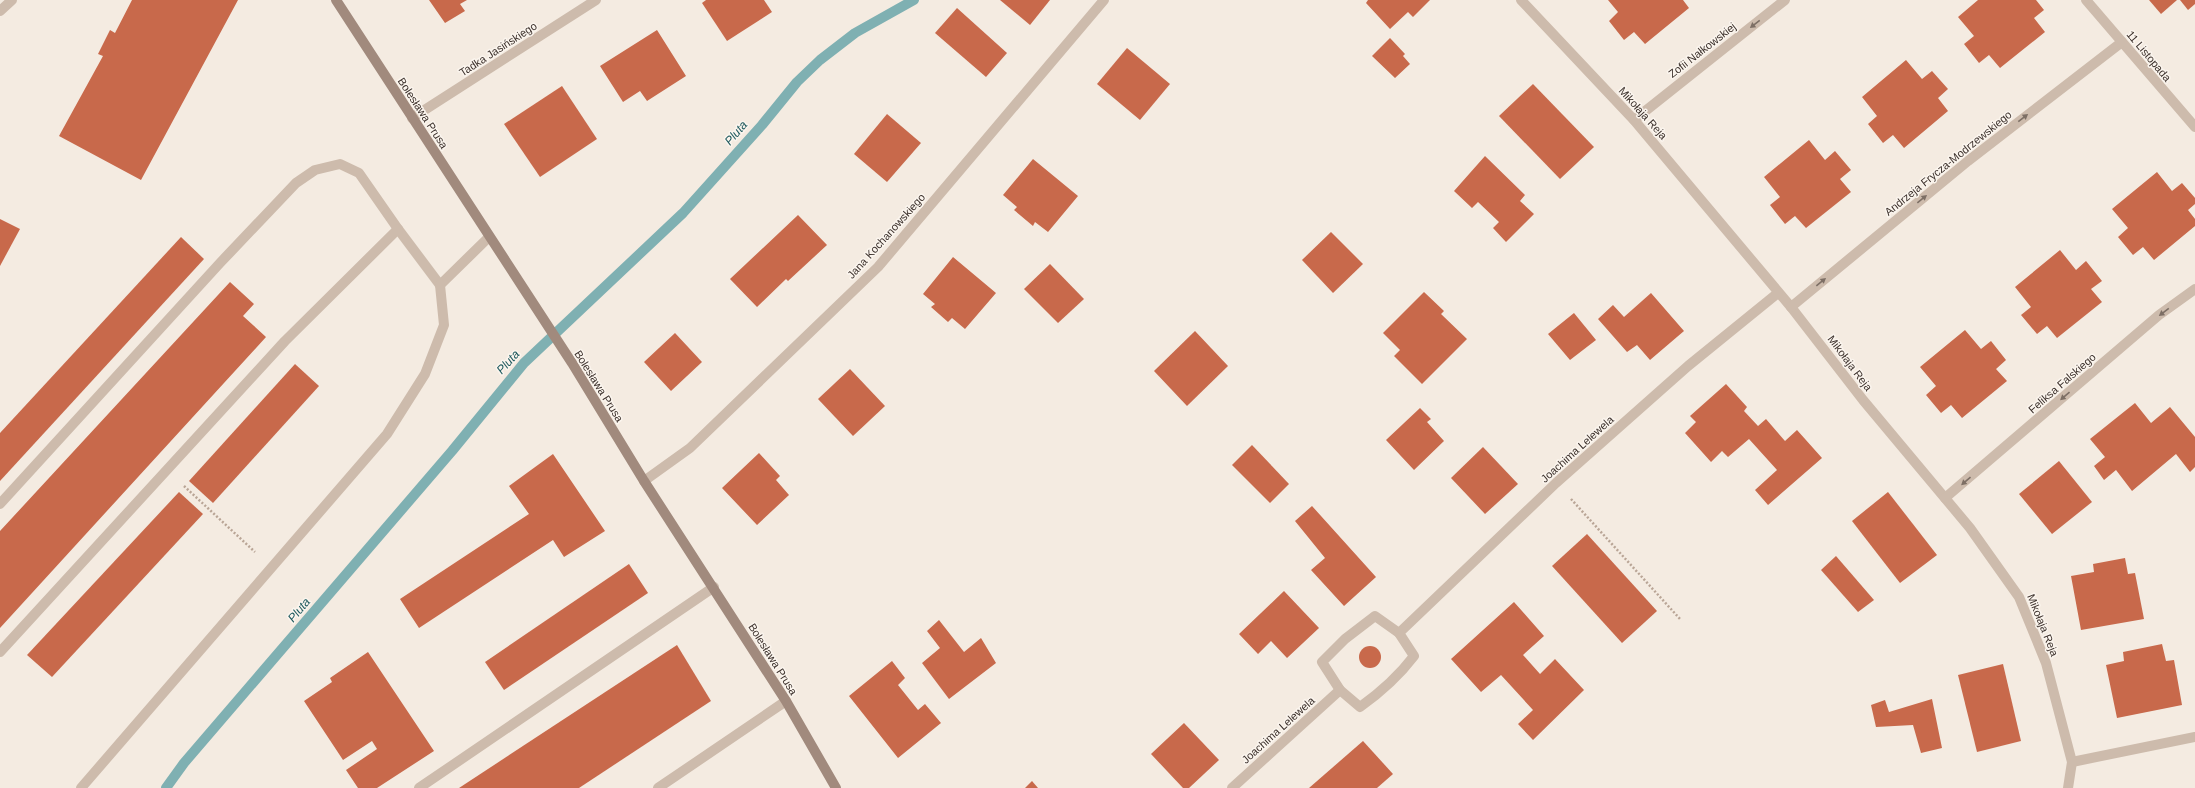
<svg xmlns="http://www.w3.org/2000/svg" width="2195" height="788" font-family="Arial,sans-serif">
  <rect width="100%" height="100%" fill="#f4ebe1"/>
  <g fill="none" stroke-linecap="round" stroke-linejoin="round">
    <path stroke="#7fb0b2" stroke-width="10" d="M166,788L184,763L452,451L524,363L683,213L762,125L797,82L820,60L855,33L914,0"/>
  </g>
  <g fill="#c8694b">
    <path d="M132,0H238L141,180L59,136L103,56L98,54L110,30L115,33Z"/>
    <path d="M429,0H467L460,4L465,11L445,23Z"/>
    <path d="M706,0H764L772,12L727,41L702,3Z"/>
    <path d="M1000,0H1050L1030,25Z"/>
    <path d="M1368,0H1430L1413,17L1408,12L1390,29L1366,3Z"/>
    <path d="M1608,0H1683L1689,8L1645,44L1634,32L1624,40L1609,21L1618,12Z"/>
    <path d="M1978,0H2036L2044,10L2034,18L2045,32L2000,68L1989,55L1979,63L1964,44L1974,36L1958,17Z"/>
    <path d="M2149,0H2177L2161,14Z"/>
    <path d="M2180,0H2195V4L2188,10Z"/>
    <path d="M957,8L1007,53L986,77L935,33Z"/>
    <path d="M657,30L686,76L647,101L640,91L623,102L600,66Z"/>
    <path d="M1390,38L1405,54L1403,56L1410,64L1395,78L1372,56Z"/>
    <path d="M1127,48L1170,84L1140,120L1097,84Z"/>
    <path d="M1906,60L1922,79L1932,71L1948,89L1938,98L1948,111L1904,148L1893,135L1883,143L1868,124L1877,116L1862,97Z"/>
    <path d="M1533,84L1594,147L1560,179L1499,116Z"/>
    <path d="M562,86L597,139L540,177L504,124Z"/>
    <path d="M887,114L921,143L887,182L854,154Z"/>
    <path d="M1809,140L1825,160L1835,151L1851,170L1840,179L1851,192L1806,228L1795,216L1785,224L1770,205L1780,197L1764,177Z"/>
    <path d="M1485,156L1525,195L1520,201L1534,214L1506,242L1493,228L1499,222L1478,202L1472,208L1454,191Z"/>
    <path d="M1033,159L1078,196L1048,232L1035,222L1033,226L1014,210L1017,207L1003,195Z"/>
    <path d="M2157,172L2172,191L2182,183L2195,198V204L2188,210L2195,219V226L2154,260L2143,247L2133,255L2118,237L2128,228L2112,209Z"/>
    <path d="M798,215L827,245L788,281L786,279L757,307L730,279Z"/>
    <path d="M0,219L20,229L0,266Z"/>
    <path d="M1331,232L1363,264L1333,293L1302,260Z"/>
    <path d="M181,237L204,259L0,481V433Z"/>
    <path d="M2060,250L2076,270L2086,261L2102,281L2091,289L2102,302L2057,338L2047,326L2037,334L2021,315L2031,307L2015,287Z"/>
    <path d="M953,257L996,293L965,329L952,318L948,322L931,307L935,304L923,294Z"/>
    <path d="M1050,264L1084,299L1058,323L1024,289Z"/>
    <path d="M230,282L254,304L243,316L266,337L0,628V531Z"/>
    <path d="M1424,292L1444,311L1441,314L1467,339L1422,384L1394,356L1400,350L1383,333Z"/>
    <path d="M1651,293L1684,331L1650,360L1637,345L1627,352L1598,319L1613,305L1624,317Z"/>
    <path d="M1574,313L1596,340L1570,360L1548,334Z"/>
    <path d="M1965,330L1981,349L1991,341L2006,360L1996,369L2007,381L1962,418L1951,405L1941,413L1926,395L1936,386L1920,367Z"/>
    <path d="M1195,331L1228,366L1187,406L1154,371Z"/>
    <path d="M675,333L702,362L671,391L644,362Z"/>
    <path d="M295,364L319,386L213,503L189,481Z"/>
    <path d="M850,369L885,406L853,436L818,399Z"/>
    <path d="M1726,384L1747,407L1744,411L1758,426L1766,419L1785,441L1797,430L1822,458L1768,505L1755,490L1777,470L1749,439L1728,457L1722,451L1711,462L1685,433L1696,422L1690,416Z"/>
    <path d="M2135,403L2151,423L2170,407L2195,437V467L2190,472L2176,454L2132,491L2116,470L2104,480L2094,466L2105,457L2090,439Z"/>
    <path d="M1420,408L1431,419L1427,422L1444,441L1414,470L1386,440Z"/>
    <path d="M1252,445L1289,484L1270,503L1232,465Z"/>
    <path d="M1483,447L1518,484L1485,514L1451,478Z"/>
    <path d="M759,453L780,476L776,480L789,495L757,525L722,488Z"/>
    <path d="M553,454L605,531L564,557L553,540L419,628L400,599L529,514L509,486Z"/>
    <path d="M2059,461L2092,502L2052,534L2019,494Z"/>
    <path d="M179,492L203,514L52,677L27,655Z"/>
    <path d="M1888,492L1937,555L1900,583L1852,521Z"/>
    <path d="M1312,506L1376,577L1344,606L1311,570L1325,558L1295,521Z"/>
    <path d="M1587,534L1657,611L1622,643L1552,566Z"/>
    <path d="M1836,556L1874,600L1858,612L1821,570Z"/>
    <path d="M2125,558L2128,574L2135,573L2144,619L2081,630L2071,576L2094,572L2093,564Z"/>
    <path d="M629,564L648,593L504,690L485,662Z"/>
    <path d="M1284,591L1319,628L1287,658L1271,641L1258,654L1239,634Z"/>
    <path d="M1514,602L1544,636L1523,655L1540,674L1555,659L1584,690L1533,740L1518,724L1533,710L1501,675L1481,692L1451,659Z"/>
    <path d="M939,620L964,652L981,638L996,663L949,699L922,663L940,648L927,631Z"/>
    <path d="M2162,644L2166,661L2174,660L2182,705L2117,718L2106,665L2124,661L2123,652Z"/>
    <path d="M677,645L711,701L579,788H459Z"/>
    <circle cx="1370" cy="657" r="11"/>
    <path d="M368,652L434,751L377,788H358L346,770L377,749L372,741L343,760L304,701L332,682L330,678Z"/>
    <path d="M892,661L905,678L898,685L918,710L925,704L941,723L898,758L849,696Z"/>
    <path d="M2003,664L2021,741L1977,752L1958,675Z"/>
    <path d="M1932,699L1942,748L1921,753L1913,725L1876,727L1871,705L1885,700L1889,712Z"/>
    <path d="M1184,723L1219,760L1189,788H1183L1151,754Z"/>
    <path d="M1363,741L1393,774L1377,788H1309Z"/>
    <path d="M1032,781L1038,788H1025Z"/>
  </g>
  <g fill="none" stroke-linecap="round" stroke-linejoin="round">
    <g stroke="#b9a596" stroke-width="2.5" stroke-dasharray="2 2" stroke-linecap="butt">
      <path d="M184,486L255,552"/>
      <path d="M1571,499L1680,619"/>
    </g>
    <g stroke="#cdbbac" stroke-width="10">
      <path d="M0,11L12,0"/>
      <path d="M0,504L220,263L296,183L315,170L340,164L359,173L398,229L440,285L489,237"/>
      <path d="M0,652L285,341L398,229"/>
      <path d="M2072,762L2195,737"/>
      <path d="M81,788L387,434L425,374L444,325L440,285"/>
      <path d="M419,788L714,587"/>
      <path d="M658,788L786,701"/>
    </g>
    <g stroke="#cdbbac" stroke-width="10">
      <path d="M1521,0L1634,120L1791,307L1863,400L1970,528L2019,597L2046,663L2072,762L2068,788"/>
      <path d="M2086,0L2195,127"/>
      <path d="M412,118L596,0"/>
      <path d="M1634,120L1785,0"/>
      <path d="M1791,307L1968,161L2122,42"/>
      <path d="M644,481L690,448L878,267L1104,0"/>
      <path d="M1945,498L2159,315L2195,289"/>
      <path d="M1340,690L1322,662L1345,639L1375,616L1399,633"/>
      <path d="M1232,788L1340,690L1360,707C1381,692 1398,677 1414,656L1399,633L1556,483L1688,366L1778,293"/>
    </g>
    <path stroke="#a18a7d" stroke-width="10" d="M336,0L572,363L644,481L786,701L836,788"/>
  </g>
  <defs><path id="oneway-solid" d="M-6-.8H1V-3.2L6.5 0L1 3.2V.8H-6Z"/></defs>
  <g fill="#7d6f65">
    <use href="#oneway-solid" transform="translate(1755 24) rotate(142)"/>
    <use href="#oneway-solid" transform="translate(2023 118) rotate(-38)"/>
    <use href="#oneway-solid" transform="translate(1922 199) rotate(-39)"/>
    <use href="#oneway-solid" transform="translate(1821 282) rotate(-39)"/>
    <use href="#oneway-solid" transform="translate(2164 312) rotate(143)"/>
    <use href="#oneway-solid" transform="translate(2065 396) rotate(139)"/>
    <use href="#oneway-solid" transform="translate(1966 481) rotate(139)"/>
  </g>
  <g text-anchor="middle" stroke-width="3" stroke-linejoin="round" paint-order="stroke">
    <g font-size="11" fill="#3b302b" stroke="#fbf5ee">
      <text transform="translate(498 49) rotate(-33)" y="4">Tadka Jasińskiego</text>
      <text transform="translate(1702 50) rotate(-38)" y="4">Zofii Nałkowskiej</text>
      <text transform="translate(2149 56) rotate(50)" y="4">11 Listopada</text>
      <text transform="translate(423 113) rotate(57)" y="4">Bolesława Prusa</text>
      <text transform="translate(1643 113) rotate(48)" y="4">Mikołaja Reja</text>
      <text transform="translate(1948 163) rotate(-39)" y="4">Andrzeja Frycza-Modrzewskiego</text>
      <text transform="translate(886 236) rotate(-48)" y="4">Jana Kochanowskiego</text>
      <text transform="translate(1850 363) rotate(53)" y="4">Mikołaja Reja</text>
      <text transform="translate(2062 383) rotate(-41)" y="4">Feliksa Falskiego</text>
      <text transform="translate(599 386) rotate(58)" y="4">Bolesława Prusa</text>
      <text transform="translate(1577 449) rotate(-42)" y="4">Joachima Lelewela</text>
      <text transform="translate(2043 625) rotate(68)" y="4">Mikołaja Reja</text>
      <text transform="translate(773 659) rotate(58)" y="4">Bolesława Prusa</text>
      <text transform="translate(1278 730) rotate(-42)" y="4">Joachima Lelewela</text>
    </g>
    <g font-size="12" font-style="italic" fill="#1f5a5e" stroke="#fbf5ee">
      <text transform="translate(736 133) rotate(-49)" y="4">Pluta</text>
      <text transform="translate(508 362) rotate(-48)" y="4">Pluta</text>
      <text transform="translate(299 610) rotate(-50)" y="4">Pluta</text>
    </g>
  </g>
</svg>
